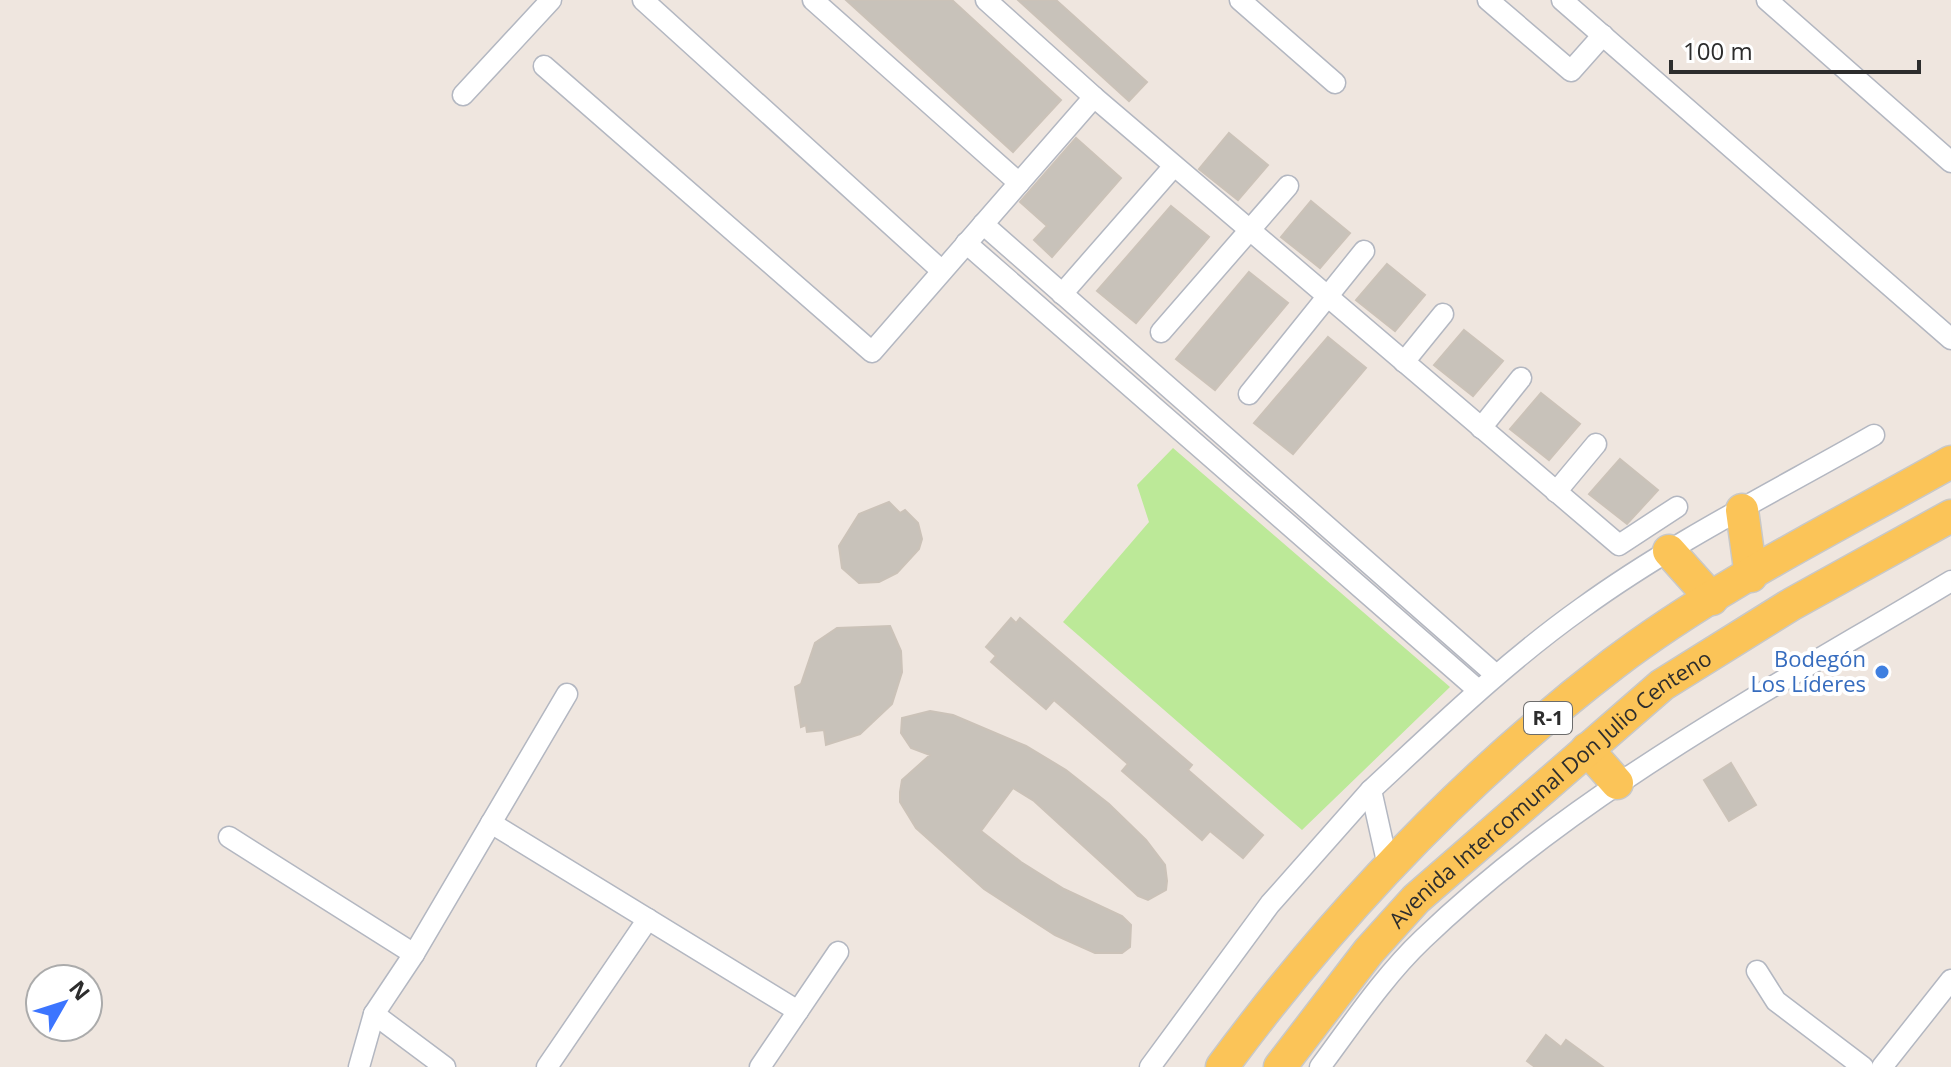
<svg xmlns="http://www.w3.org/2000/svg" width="1951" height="1067" font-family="'Open Sans',sans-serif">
  <rect width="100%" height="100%" fill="#efe6df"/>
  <path fill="#bce998" d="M1173,448L1450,687L1302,830L1063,622L1149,522L1137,485Z"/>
  <g fill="#c8c2ba" stroke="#cbc2b8" stroke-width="2">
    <path d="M846,0H952L1061,100L1013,152Z"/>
    <path d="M1018,0H1056L1147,82L1129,101Z"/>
    <path d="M1229,133L1268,165L1238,200L1199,169Z"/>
    <path d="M1076,138L1121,178L1052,257L1034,240L1047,226L1020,202Z"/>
    <path d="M1311,201L1350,233L1320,268L1281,237Z"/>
    <path d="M1171,206L1209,237L1136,323L1097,291Z"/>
    <path d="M1387,264L1425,295L1395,331L1356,300Z"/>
    <path d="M1249,272L1288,303L1215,390L1176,359Z"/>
    <path d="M1464,330L1503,361L1473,396L1434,365Z"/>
    <path d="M1328,337L1366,368L1293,454L1254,423Z"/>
    <path d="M1541,393L1580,424L1549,460L1510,429Z"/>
    <path d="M1620,459L1658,490L1627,524L1589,494Z"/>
    <path d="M889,502L900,513L905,510L918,523L922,539L919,549L897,573L879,582L859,583L842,568L839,546L859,514Z"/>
    <path d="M1011,618L1016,623L1020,618L1192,765L1188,770L1263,835L1243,858L1210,831L1202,840L1122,771L1128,764L1054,700L1046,709L991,662L996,656L986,647Z"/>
    <path d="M890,626L901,651L902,672L892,704L860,734L826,745L824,730L807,732L806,725L801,727L795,687L801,684L815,643L837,628Z"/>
    <path d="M930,711L953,715L1026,746L1066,770L1109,804L1146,840L1165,865L1167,881L1166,890L1148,900L1138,896L1034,801L1013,788L981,831L1021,862L1064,889L1122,916L1131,925L1130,947L1122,953H1095L1055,935L984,889L916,828L900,802V792L902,780L930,755L911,748L901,733L902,718Z"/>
    <path d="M1731,763L1756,805L1729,821L1704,780Z"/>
    <path d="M1546,1035L1561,1047L1566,1040L1603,1067H1535L1527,1061Z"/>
  </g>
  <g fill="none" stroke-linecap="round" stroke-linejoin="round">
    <g stroke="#b3b7c1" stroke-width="23">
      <g id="minor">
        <path d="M643,0L942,271"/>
        <path d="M813,0L1019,183"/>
        <path d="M986,0L1094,97L1619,545L1677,507"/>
        <path d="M1240,0L1335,83"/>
        <path d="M1488,0L1571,71L1603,35"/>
        <path d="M1562,0L1951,339"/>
        <path d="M1767,0L1951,162"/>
        <path d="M544,66L872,352L1094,97"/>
        <path d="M463,95L551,0"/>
        <path d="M983,224L1496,675"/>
        <path d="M966,243L1478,690"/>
        <path d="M1062,294L1174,166"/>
        <path d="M1161,332L1288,186"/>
        <path d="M1404,362L1443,314"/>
        <path d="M1249,394L1364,251"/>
        <path d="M1481,428L1521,378"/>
        <path d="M1556,492L1596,444"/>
        <path d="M491,823L798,1011"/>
        <path d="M229,837L414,954"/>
        <path d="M1388,866L1371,790C1439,727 1506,662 1582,608C1673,542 1776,491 1874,435"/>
        <path d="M1757,971L1776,1001L1863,1067"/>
        <path d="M374,1014L445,1067"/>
        <path d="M359,1067L374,1014L414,954L567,694"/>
        <path d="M547,1067L648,919"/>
        <path d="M760,1067L838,952"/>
        <path d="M1150,1067L1270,904L1371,790"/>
        <path d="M1320,1067C1352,1024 1384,976 1423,939C1577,791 1770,690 1951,581"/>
        <path d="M1882,1067L1951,980"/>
      </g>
    </g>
    <g stroke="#c8c8c8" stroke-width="35">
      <g id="primary">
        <path d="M1742,510L1751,576"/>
        <path d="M1669,551L1712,599"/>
        <path d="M1587,749L1617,783"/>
        <path d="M1222,1067C1335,914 1462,780 1613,664C1717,585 1838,526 1951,462"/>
        <path id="s1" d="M1280,1067L1369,951L1416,899L1662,685L1792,604L1951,516"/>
      </g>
    </g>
    <use href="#minor" stroke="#fff" stroke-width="20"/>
    <use href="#primary" stroke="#fbc458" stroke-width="32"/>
  </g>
  <circle fill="#3f7fe0" stroke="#fff" stroke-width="3" cx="1882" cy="672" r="8"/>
  <g text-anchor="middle" stroke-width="8" stroke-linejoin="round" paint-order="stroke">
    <rect fill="#fff" stroke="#6c6c6c" stroke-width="2" x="1524" y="702" width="48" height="32" rx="6"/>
    <g font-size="20" font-weight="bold" fill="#2d2d2d">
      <text x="1548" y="725">R-1</text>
    </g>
    <g font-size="22" fill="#366cbe" stroke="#fff" text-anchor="end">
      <text x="1866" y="667">Bodegón<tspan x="1866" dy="25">Los Líderes</tspan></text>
    </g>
    <g font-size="22" fill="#2d2d2d" stroke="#fff">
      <text dy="8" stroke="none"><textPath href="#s1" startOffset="390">Avenida Intercomunal Don Julio Centeno</textPath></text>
    </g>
  </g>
  <g transform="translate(64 1003) rotate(51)"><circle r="38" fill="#ffffff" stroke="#ababab" stroke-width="2"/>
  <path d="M0-6L14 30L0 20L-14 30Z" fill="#3c75ff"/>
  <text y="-12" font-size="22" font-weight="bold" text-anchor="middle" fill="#2d2d2d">N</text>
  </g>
  <path d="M1671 60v12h248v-12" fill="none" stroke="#2d2d2d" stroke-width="4"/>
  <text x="1683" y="60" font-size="24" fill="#2d2d2d" stroke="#ffffff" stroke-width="6" paint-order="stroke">100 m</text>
</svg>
